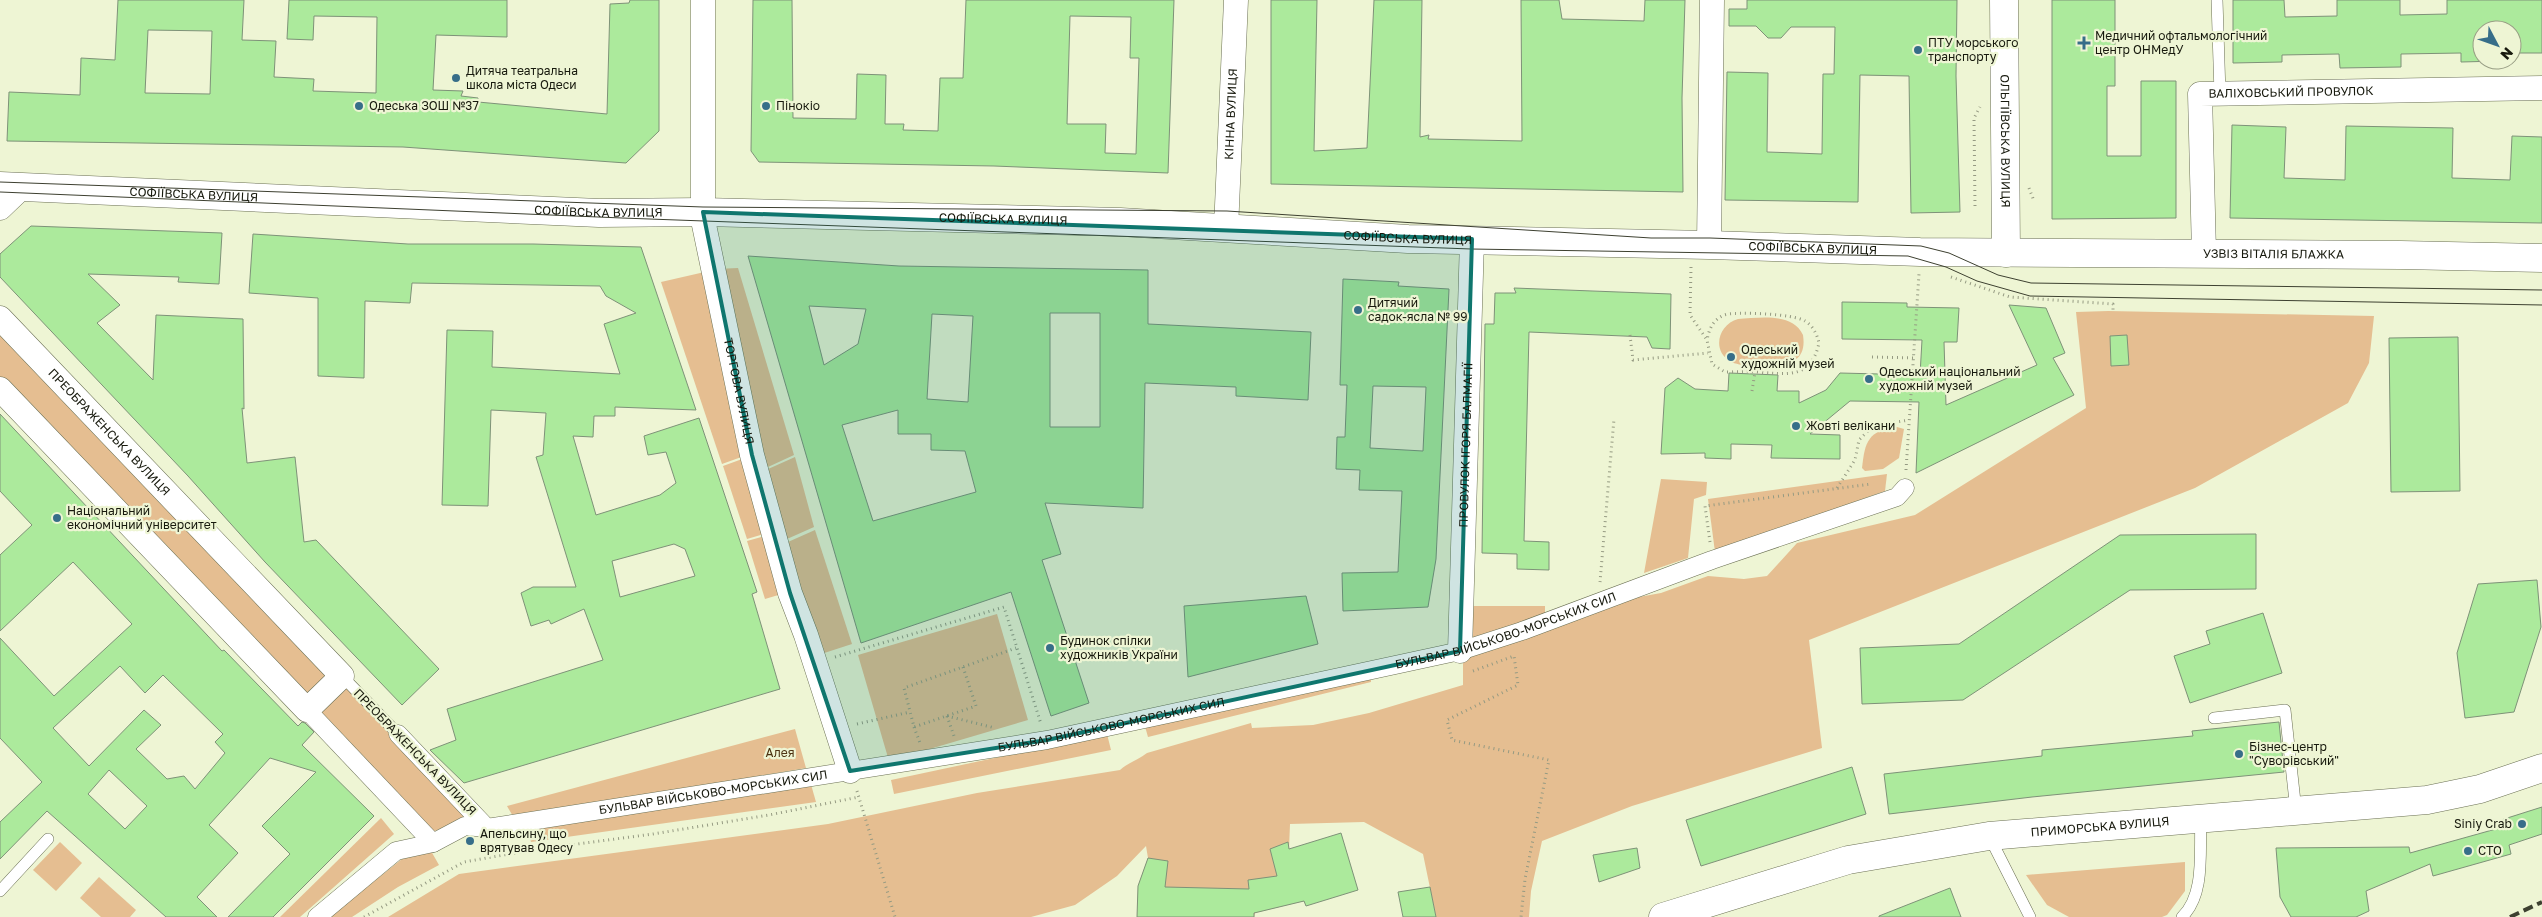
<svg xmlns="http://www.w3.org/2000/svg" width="2542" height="917" font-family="'Golos Text',sans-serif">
  <rect width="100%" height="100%" fill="#eef5d4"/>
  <g fill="#e5be91">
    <path d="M738,268L794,455L759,471L716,269Z"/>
    <path d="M709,271L747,455L722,464L661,282Z"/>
    <path d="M2108,311L2374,316L2369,363L2348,403L2195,488L1809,640L1822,748L1632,806L1542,841L1531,891L1529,917H1436L1423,854L1364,822L1290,824L1289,849L1304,901L1255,913L1254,917H1137L1138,886L1148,858L1146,846L1117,876L1075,905L1031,917H388L459,874L828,824L977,793L1120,770C1129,762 1138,760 1147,753L1251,723L1252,728L1313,725L1369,713L1463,685V660L1628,599L1661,593L1708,576L1744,579L1767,576L1797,543L1915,515L2086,408L2076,312Z"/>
    <path d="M1738,319C1759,318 1793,312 1803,335C1808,368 1779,365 1757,365C1748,365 1738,366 1730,361C1711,350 1719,324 1738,319Z"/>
    <path d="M0,324L335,676L308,702L0,381Z"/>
    <path d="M1897,427L1904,429L1899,458L1883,469L1865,471L1862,468C1865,441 1868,431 1897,427Z"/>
    <path d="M795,457L814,527L778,543L759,473Z"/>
    <path d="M745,458L767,533L747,539L723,466Z"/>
    <path d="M1887,474L1885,491L1715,552L1708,499Z"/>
    <path d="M1661,479L1707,482L1706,495L1694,499L1688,558L1644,573Z"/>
    <path d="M815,530L852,644L815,656L779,546Z"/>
    <path d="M768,535L785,593L765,599L747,541Z"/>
    <path d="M1471,606H1545V618L1469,641Z"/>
    <path d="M997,614L1028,720L889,761L858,655Z"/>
    <path d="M1371,672V682L1148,737L1144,723Z"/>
    <path d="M343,682L472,819L428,833L314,709Z"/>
    <path d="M795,729L806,768L514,818L507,806Z"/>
    <path d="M1107,734L1111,750L894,794L891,780Z"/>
    <path d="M810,781L816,802L531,842L527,828Z"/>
    <path d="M381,818L394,834L300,917H280Z"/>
    <path d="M60,842L82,863L56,891L33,870Z"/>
    <path d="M431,851L439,865L398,887L352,917H329L402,859Z"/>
    <path d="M2185,862V891L2167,915L2162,917H2069L2047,905L2026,875Z"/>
    <path d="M99,877L136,910L130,917H101L80,898Z"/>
  </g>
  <g fill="#acea9c" stroke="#7e9278" fill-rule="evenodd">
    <path d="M118,0H244L242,40L276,41L274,77L314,79L313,91L376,93L377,17L314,16L313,40L287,39L289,0H507V37L436,35L433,90L463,91L461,96L478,98V102L607,114L610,4L629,3L630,0H659V131L626,163L403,147L7,141L9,92L80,95L81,58L115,60ZM148,30L212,31L210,94L145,93Z"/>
    <path d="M753,0H792L793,118L856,119L857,74L886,75L885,124H904L903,130L938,131L940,78H963L966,0H1174L1168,173L994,166L759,162L751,151ZM1070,16L1131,17L1130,58H1139L1136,154L1105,153L1106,124H1067Z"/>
    <path d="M1271,0H1317L1314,151L1367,148L1374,0H1422L1420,137L1429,135L1428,139L1522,141L1521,0H1559L1562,19L1644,21L1645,0H1685L1682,98L1683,192L1271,184Z"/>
    <path d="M1747,0H1957L1956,76L1960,212L1911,213L1909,76L1860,75L1858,202L1725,200L1727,72L1768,73L1767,152L1797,153L1822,154L1823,74H1834L1835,27H1791L1781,38H1768L1756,26H1729V9H1747Z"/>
    <path d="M2052,0H2115V86H2107V156H2141V81H2176V218L2052,219Z"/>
    <path d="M2233,0H2284L2285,17L2337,16V0H2400V15L2447,14V0H2542V53H2512V30H2482V60L2499,61L2461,62V53L2401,54V67L2340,68L2339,54L2282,55V62L2233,63Z"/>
    <path d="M2232,125L2286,127L2284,178L2345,180L2346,126L2453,128L2452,178L2510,180L2512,136L2542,137V223L2230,218Z"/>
    <path d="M31,226L222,233L219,284L178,282L179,277L88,274L120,305L97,323L153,380L156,315L243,319L244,409L242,408L247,463L295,457L304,542L316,540L439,669L402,705L265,562L188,476L0,277V254Z"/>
    <path d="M253,234L408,244H533L641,247L696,410L615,407V416H594L593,437L573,436L596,515L660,495L676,483L666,452L648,455L644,436L699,418L757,592L752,594L780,689L464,783L430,750L456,740L447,709L603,660L584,609L551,624L549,620L531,626L521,593L533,587H576L536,457L543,455L546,413L491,410L488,506L442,505L447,330L493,331L492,367L620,374L604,324L636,313L606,296L600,286L412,283L410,303L365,301L364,378L318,376V298L249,293ZM674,544L685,549L695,576L620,597L612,561Z"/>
    <path d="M748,256L899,266L1148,270V324L1311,332L1308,400L1236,396V387L1145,383L1143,508L1045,503L1061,554L1042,560L1089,703L1051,716L1011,592L861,643ZM809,306L866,309L858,344L824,365ZM1050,313H1100V427H1050ZM932,314L973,316L968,402L927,399ZM898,410V434H931V450L965,451L976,492L873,521L842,425Z"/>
    <path d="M1343,279L1399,282L1398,286L1449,289L1436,559L1428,607L1343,611L1342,573L1398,572L1402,491L1359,490L1360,470L1336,469L1337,437H1345L1347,385H1340ZM1373,386L1426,387L1423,451L1370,448Z"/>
    <path d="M1514,288L1671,294L1670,349L1652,348L1647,337L1529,332L1524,541L1549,542V570L1517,569V554L1482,553L1485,324H1494L1495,293H1516Z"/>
    <path d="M1842,302L1907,303V307L1959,308L1957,342H1944L1946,405L2037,365L2009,305L2046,308L2065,353L2053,358L2074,395L1916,473L1919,402L1850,401L1810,434L1840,435V459L1771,458L1772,445L1731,444V459L1705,458V453L1661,454L1665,388L1678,378L1695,389L1728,391L1729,373L1778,375L1777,391H1799V403L1826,390L1840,373L1920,375L1922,340L1842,339Z"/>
    <path d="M2127,335L2129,365L2111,366L2110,336Z"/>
    <path d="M2458,337L2460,491L2391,492L2389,338Z"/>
    <path d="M0,414L222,651L224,650L298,726L302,722L305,723L314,732L302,745L374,816L273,917H228L290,854L262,826L316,772L270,758L209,825L238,853L197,897L217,917H166L47,811L0,859V822L42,782L0,738V638L54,696L132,624L73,562L0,631V555L32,525L0,491ZM120,666L145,693L163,675L223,734L215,742L225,753L195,789L184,776L167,779L136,749L161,725L144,710L89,766L53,728ZM109,770L147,806L125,829L88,794Z"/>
    <path d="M2256,534V589L2130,590L1963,700L1862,704L1860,648L1959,644L2120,535Z"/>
    <path d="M2537,580L2541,627L2514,712L2465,718L2457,653L2478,584Z"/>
    <path d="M1306,596L1318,644L1188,677L1184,606Z"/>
    <path d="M2263,613L2282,673L2190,703L2174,656L2210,644L2206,631Z"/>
    <path d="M2279,722L2284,772L2032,797L1889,814L1884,774L2042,756V750L2193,736L2192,731Z"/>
    <path d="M1852,767L1866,814L1701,866L1686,820Z"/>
    <path d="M2542,807V834L2509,845L2511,854L2433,876L2430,864L2366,891L2369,911L2356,917H2291L2280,897L2276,848L2409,847L2410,853L2503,827L2501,820Z"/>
    <path d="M1341,833L1358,890L1306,906L1304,901L1254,913V917H1137L1138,886L1148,858L1168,861L1165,887L1249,889L1248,880L1277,876L1270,849L1288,842L1289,849Z"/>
    <path d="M1637,848L1640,868L1599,882L1593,855Z"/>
    <path d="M1430,887L1436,917H1403L1398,892Z"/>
    <path d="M1950,888L1961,917H1879V916Z"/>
  </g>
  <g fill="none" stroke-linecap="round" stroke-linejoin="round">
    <g stroke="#6b7054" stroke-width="12">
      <g id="service">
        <path d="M2217,0L2220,94"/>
        <path d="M342,676L398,734"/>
        <path d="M2214,718L2285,710L2296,811"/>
        <path d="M1989,836L2030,917"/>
        <path d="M0,891L48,839"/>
        <path d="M2182,917C2206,894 2199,850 2201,819"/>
      </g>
    </g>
    <g stroke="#6b7054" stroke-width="19">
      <g id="pedestrian">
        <path d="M307,710L433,843"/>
        <path d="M398,734L487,828"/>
        <path id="s1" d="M317,917L396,851L433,843L465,826L487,828L1047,740L1460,651L1522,631L1712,560L1897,497L1905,488"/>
      </g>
    </g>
    <g stroke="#6b7054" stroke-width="25">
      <g id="minor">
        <path id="s2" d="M703,0V220L752,455L790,593L806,635L850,771"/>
        <path d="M0,208L22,187"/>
        <path id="s3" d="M1226,229L1236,0"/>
        <path d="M1709,245L1712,0"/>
        <path id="s4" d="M2204,253L2200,94L2542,88"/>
        <path id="s5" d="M0,318L342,676L307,710L0,389"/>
        <path id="s6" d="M1460,651L1472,239"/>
      </g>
    </g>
    <g stroke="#6b7054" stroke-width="29">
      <g id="tertiary">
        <path id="s7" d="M2004,0L2006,253"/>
      </g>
    </g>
    <g stroke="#6b7054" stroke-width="29">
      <g id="secondary">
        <path id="s8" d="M0,186L599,213L703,212L1120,222L1408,239L1709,245L1920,252L2401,255L2542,258"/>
        <path id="s9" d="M1663,917L1848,860L1989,836L2427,800L2480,789L2542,768"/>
      </g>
    </g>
    <g stroke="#959a82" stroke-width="3" stroke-dasharray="1 4" stroke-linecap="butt">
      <path d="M2029,188L2034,201"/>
      <path d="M1975,206L1974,118L1980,107"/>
      <path d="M1691,267L1690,315L1707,340L1712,364L1725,372C1736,372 1746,371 1757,372C1786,374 1811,380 1819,343C1817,334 1813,326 1805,321C1795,314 1735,311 1724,315C1713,320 1709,329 1707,340"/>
      <path d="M1951,277L2010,297L2113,304V311"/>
      <path d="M1630,335L1633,360L1708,353"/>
      <path d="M1872,357L1914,358"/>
      <path d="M1752,391L1755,372"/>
      <path d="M1906,470L1919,274"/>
      <path d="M1837,488L1855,460L1859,440L1873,426L1909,420"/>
      <path d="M1710,542L1705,506L1871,484"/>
      <path d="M1600,582L1614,419"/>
      <path d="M835,657L1004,607L1041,724"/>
      <path d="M963,667L976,706L914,727L904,688L1016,648"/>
      <path d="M1473,671L1514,656L1518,685L1447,720L1452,740L1549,760L1525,879L1521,917"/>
      <path d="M947,716L995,728"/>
      <path d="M947,716L954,736"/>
      <path d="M857,724L910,712"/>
      <path d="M914,727L920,743"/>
      <path d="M857,791L895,917"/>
      <path d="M364,917L464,862L532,850L653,834L769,815L859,797"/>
    </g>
    <use href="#service" stroke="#fff" stroke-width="11"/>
    <use href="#pedestrian" stroke="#fff" stroke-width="18"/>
    <use href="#minor" stroke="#fff" stroke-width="24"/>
    <use href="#tertiary" stroke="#fff" stroke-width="28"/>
    <use href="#secondary" stroke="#fff" stroke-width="28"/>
    <g stroke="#3d4030" stroke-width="1">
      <path d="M0,182L703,207L1227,211L1651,238H1710L1921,246L1949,253L1998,275L2031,283L2542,290"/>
      <path d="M0,192L622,218L1471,249L1908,256L1946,267L1977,281L2030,296L2542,305"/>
    </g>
    <path stroke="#3d4030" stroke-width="4" stroke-dasharray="10 5" stroke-linecap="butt" d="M2510,917L2542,902"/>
  </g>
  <path fill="#0f766e" fill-opacity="0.2" stroke="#0f766e" stroke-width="4" stroke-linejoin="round" d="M703,212L1472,239L1460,651L1047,740L850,771L790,593L752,455Z"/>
  <g fill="#376e89" stroke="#eef5d4" stroke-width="2">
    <path d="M2081.5 35.5h5v5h5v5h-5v5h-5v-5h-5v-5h5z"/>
    <circle cx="1918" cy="50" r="5"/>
    <circle cx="456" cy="78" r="5"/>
    <circle cx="359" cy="106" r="5"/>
    <circle cx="766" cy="106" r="5"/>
    <circle cx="1358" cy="310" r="5"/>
    <circle cx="1731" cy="357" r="5"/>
    <circle cx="1869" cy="379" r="5"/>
    <circle cx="1796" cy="426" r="5"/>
    <circle cx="57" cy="518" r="5"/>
    <circle cx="1050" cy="648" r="5"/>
    <circle cx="2239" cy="754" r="5"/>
    <circle cx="2522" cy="824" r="5"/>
    <circle cx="470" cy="841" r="5"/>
    <circle cx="2468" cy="851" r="5"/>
  </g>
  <g text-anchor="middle" stroke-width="4.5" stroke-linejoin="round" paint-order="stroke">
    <g font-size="12" fill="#17190d" stroke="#eef5d4" text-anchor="start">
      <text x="2095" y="40">Медичний офтальмологічний<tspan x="2095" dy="14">центр ОНМедУ</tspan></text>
      <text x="1928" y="47">ПТУ морського<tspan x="1928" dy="14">транспорту</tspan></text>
      <text x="466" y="75">Дитяча театральна<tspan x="466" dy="14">школа міста Одеси</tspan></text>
      <text x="369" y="110">Одеська ЗОШ №37</text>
      <text x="776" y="110">Пінокіо</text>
      <text x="1368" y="307">Дитячий<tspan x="1368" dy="14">садок-ясла № 99</tspan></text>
      <text x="1741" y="354">Одеський<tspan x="1741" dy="14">художній музей</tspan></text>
      <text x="1879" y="376">Одеський національний<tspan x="1879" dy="14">художній музей</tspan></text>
      <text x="1806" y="430">Жовті велікани</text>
      <text x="67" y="515">Національний<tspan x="67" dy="14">економічний університет</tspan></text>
      <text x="1060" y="645">Будинок спілки<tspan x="1060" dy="14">художників України</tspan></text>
      <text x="2249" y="751">Бізнес-центр<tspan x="2249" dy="14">"Суворівський"</tspan></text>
      <text x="2512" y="828" text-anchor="end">Siniy Crab</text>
      <text x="480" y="838">Апельсину, що<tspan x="480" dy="14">врятував Одесу</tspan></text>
      <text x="2478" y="855">СТО</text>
    </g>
    <g font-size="12" fill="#17190d" stroke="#eef5d4">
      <text dy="4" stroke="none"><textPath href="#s4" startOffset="250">ВАЛІХОВСЬКИЙ ПРОВУЛОК</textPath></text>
      <text dy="4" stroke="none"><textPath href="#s3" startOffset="115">КІННА ВУЛИЦЯ</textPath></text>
      <text dy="4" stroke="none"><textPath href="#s7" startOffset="141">ОЛЬГІЇВСЬКА ВУЛИЦЯ</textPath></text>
      <text dy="4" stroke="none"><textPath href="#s8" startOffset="194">СОФІЇВСЬКА ВУЛИЦЯ</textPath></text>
      <text dy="4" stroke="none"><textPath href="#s8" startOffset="599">СОФІЇВСЬКА ВУЛИЦЯ</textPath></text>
      <text dy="4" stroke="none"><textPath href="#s8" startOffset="1004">СОФІЇВСЬКА ВУЛИЦЯ</textPath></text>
      <text dy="4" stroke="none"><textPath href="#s8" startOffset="1409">СОФІЇВСЬКА ВУЛИЦЯ</textPath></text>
      <text dy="4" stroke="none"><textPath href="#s8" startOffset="1814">СОФІЇВСЬКА ВУЛИЦЯ</textPath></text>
      <text dy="4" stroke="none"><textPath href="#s8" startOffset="2275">УЗВІЗ ВІТАЛІЯ БЛАЖКА</textPath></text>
      <text dy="4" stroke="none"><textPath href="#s2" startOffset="395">ТОРГОВА ВУЛИЦЯ</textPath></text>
      <text dy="4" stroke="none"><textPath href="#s5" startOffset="158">ПРЕОБРАЖЕНСЬКА ВУЛИЦЯ</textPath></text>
      <text dy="4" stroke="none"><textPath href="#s6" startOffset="206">ПРОВУЛОК ІГОРЯ БАЛМАГІЇ</textPath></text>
      <text dy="4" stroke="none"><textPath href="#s1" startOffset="1238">БУЛЬВАР ВІЙСЬКОВО-МОРСЬКИХ СИЛ</textPath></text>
      <text dy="4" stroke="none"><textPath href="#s1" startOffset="832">БУЛЬВАР ВІЙСЬКОВО-МОРСЬКИХ СИЛ</textPath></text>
      <text transform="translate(415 752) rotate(46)" y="4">ПРЕОБРАЖЕНСЬКА ВУЛИЦЯ</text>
      <text dy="4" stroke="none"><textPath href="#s1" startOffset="428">БУЛЬВАР ВІЙСЬКОВО-МОРСЬКИХ СИЛ</textPath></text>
      <text dy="4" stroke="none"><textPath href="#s9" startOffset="448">ПРИМОРСЬКА ВУЛИЦЯ</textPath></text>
    </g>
    <g font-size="12" fill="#4d3312" stroke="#eef5d4">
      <text x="780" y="757">Алея</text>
    </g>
  </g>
  <g transform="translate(2497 45) rotate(131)"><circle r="24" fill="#eef5d4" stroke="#989d84"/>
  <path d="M0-4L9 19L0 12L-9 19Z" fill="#376e89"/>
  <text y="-8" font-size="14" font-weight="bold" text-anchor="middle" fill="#17190d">N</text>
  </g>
</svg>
